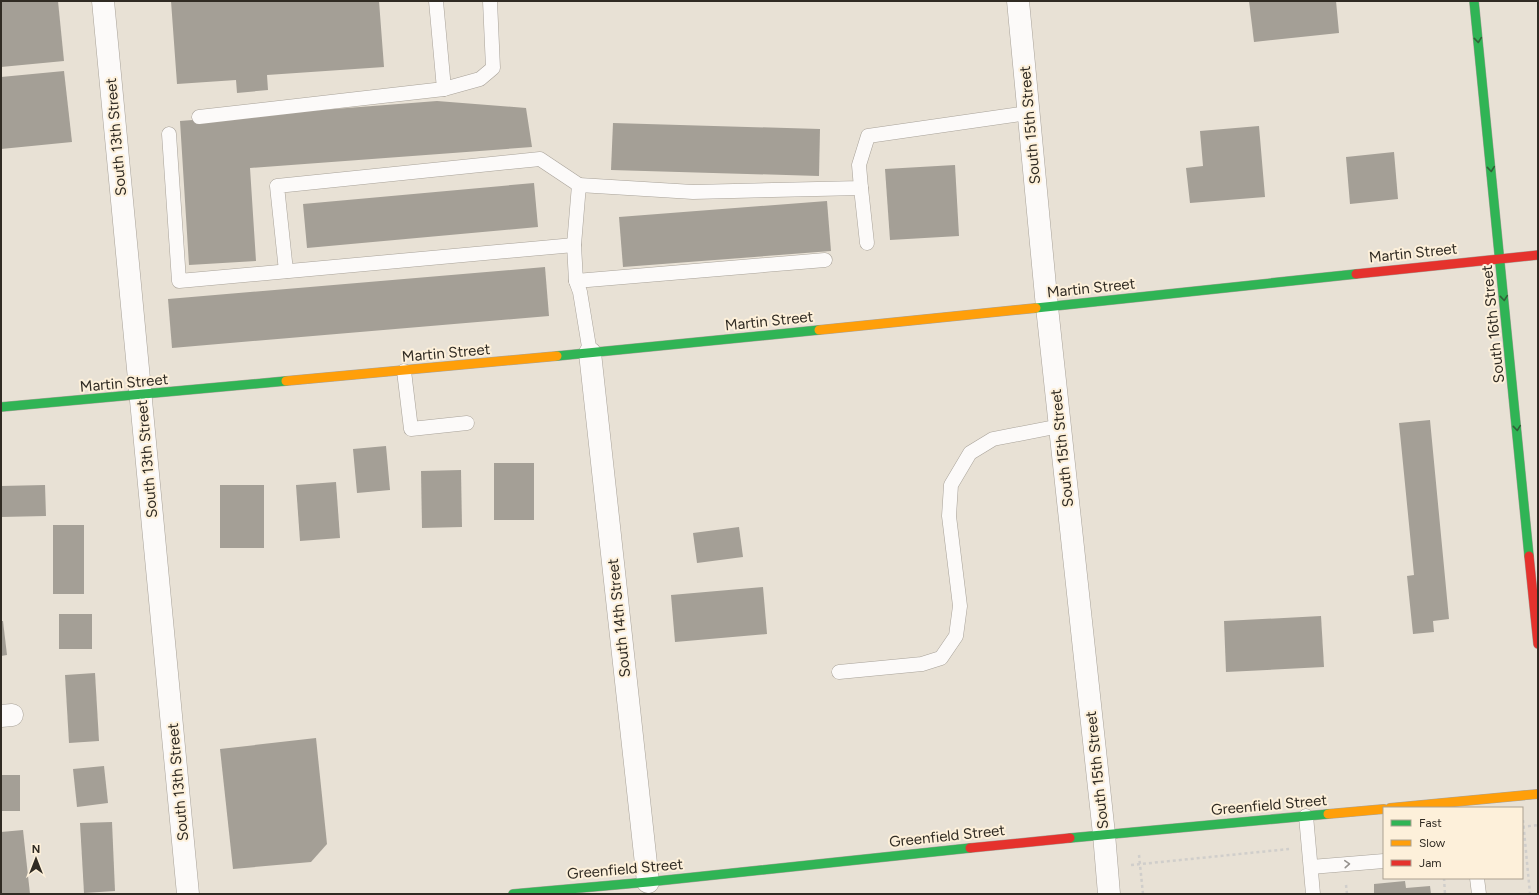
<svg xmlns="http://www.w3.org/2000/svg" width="1539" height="895" font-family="Figtree,sans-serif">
  <rect width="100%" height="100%" fill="#e8e1d5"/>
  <g fill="#a49f96">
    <path d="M1,1H58L64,61L1,67Z"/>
    <path d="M171,1H379L384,67L267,75L268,90L237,93L236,80L177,84Z"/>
    <path d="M1249,1H1336L1339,33L1254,42Z"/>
    <path d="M64,71L72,142L1,149V77Z"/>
    <path d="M437,101L526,108L532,147L250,168L256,261L189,265L180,121Z"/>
    <path d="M613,123L820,129L819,176L611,170Z"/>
    <path d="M1259,126L1265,197L1190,203L1186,168L1203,166L1200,131Z"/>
    <path d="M1394,152L1398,199L1350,204L1346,157Z"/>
    <path d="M955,165L959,236L890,240L885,169Z"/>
    <path d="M534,183L538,227L307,248L303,204Z"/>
    <path d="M827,201L831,251L623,267L619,217Z"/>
    <path d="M545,267L549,316L172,348L168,299Z"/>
    <path d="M1430,420L1449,619L1433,621L1434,632L1413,634L1407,576L1414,575L1399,423Z"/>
    <path d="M386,446L390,490L357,493L353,449Z"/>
    <rect x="494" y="463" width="40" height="57"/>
    <path d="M461,470L462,527L422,528L421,471Z"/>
    <path d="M336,482L340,538L300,541L296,485Z"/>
    <path d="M45,485L46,516L1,517V486Z"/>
    <rect x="220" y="485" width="44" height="63"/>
    <rect x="53" y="525" width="31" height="69"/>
    <path d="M739,527L743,557L697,563L693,533Z"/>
    <path d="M763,587L767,634L675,642L671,595Z"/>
    <rect x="59" y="614" width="33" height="35"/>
    <path d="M1321,616L1324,667L1226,672L1224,621Z"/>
    <path d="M1,621H3L7,655L1,656Z"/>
    <path d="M95,673L99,741L69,743L65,675Z"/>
    <path d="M316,738L327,844L311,862L233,869L220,749Z"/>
    <path d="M104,766L108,803L77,807L73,769Z"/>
    <rect x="1" y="775" width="19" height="36"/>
    <path d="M112,822L115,891L84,893L80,823Z"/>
    <path d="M23,830L30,894H1V832Z"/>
    <path d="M1405,881L1406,888L1430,886L1431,894H1370L1374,893V884Z"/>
  </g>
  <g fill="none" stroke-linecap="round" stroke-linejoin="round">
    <g stroke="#a8a299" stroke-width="15">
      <g id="lane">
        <path d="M444,89L480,79L493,68L490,1"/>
        <path d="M199,117L444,89L436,1"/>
        <path d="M169,134L179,281L574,245"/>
        <path d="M861,188L867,243"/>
        <path d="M286,271L277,186L540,159L579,185"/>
        <path d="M576,281L825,260"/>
        <path d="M590,353L580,292L576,281L574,245L579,185L693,192L861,188L859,165L868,136L1028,113"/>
        <path d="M404,371L411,429L467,423"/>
        <path d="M839,672L922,664L941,658L956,636L960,606L949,516L951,485L970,453L993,439L1060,426"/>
        <path d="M1306,816L1313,894"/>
        <path d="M1311,867L1384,861"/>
        <path d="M1477,878L1479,894"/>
      </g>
    </g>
    <g stroke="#a8a299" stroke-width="23">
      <g id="street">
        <path d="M103,1L188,894"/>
        <path d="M1018,1L1047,307L1104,834L1109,894"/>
        <path d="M590,353L648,882"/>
        <path d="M1,716L12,715"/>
      </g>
    </g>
    <g stroke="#a8a299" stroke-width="10">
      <g id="fast">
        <path d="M1474,1L1529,556"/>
        <path d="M1036,308L1356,274"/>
        <path d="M557,356L819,330"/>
        <path d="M1,407L286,381"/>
        <path d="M1070,838L1328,814"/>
        <path d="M513,894L648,882L970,848"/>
      </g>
    </g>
    <g stroke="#a8a299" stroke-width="10">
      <g id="slow">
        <path d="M819,330L1036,308"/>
        <path d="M286,381L557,356"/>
        <path d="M1390,808L1538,794"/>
        <path d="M1328,814L1384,809"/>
      </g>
    </g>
    <g stroke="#a8a299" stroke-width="10">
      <g id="jam">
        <path d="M1356,274L1538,255"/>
        <path d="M1529,556L1538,644"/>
        <path d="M970,848L1070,838"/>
      </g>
    </g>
    <g stroke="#d0cecb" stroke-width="2.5" stroke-dasharray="3 3" stroke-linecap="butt">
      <path d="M1523,820L1530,894"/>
      <path d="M1522,827L1538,825"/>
      <path d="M1139,855L1143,894"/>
      <path d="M1131,865L1289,849"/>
      <path d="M1444,878L1445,894"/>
      <path d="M1346,885L1347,894"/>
    </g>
    <use href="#lane" stroke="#fcfaf9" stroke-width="14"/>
    <use href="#street" stroke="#fcfaf9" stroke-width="22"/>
    <use href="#fast" stroke="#30b455" stroke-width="9"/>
    <use href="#slow" stroke="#ff9f0a" stroke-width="9"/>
    <use href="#jam" stroke="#e5322d" stroke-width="9"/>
  </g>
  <defs><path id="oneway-chevron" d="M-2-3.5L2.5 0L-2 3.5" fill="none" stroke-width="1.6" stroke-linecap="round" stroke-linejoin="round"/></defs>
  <g stroke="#306237">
    <use href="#oneway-chevron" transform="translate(1478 40) rotate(84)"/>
    <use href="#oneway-chevron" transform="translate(1491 169) rotate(84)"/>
    <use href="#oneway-chevron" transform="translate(1504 298) rotate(84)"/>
    <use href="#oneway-chevron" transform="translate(1517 428) rotate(84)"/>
  </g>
  <use stroke="#96928e" href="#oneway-chevron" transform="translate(1347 864) rotate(-4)"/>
  <g text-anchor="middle" stroke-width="4" stroke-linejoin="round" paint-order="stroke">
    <g font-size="15" fill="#302b23" stroke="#fdf0da">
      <text transform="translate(1030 125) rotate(-95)" y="5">South 15th Street</text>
      <text transform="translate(116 137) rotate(-95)" y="5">South 13th Street</text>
      <text transform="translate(1413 253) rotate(-6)" y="5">Martin Street</text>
      <text transform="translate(1091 288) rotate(-6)" y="5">Martin Street</text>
      <text transform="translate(769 321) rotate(-6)" y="5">Martin Street</text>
      <text transform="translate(1493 324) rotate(-96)" y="5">South 16th Street</text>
      <text transform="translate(446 353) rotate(-5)" y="5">Martin Street</text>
      <text transform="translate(124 383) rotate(-5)" y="5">Martin Street</text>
      <text transform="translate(1062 448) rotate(-96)" y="5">South 15th Street</text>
      <text transform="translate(147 459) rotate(-95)" y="5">South 13th Street</text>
      <text transform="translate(619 618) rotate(-96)" y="5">South 14th Street</text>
      <text transform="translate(1097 770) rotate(-96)" y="5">South 15th Street</text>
      <text transform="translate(178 782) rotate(-95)" y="5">South 13th Street</text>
      <text transform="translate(1269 805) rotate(-5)" y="5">Greenfield Street</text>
      <text transform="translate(947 836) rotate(-6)" y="5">Greenfield Street</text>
      <text transform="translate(625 869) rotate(-5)" y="5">Greenfield Street</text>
    </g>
  </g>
  <rect width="1539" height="895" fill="none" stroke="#302b23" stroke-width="4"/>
  <rect x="1383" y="807" width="140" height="72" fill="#fdf0da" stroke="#aba191"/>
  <rect x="1391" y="820" width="20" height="6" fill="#30b455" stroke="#aba191"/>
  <text x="1419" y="827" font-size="12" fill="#302b23">Fast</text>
  <rect x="1391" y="840" width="20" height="6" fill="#ff9f0a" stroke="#aba191"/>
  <text x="1419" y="847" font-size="12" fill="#302b23">Slow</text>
  <rect x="1391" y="860" width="20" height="6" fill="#e5322d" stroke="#aba191"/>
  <text x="1419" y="867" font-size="12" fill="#302b23">Jam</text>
  <g transform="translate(36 859)" stroke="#fdf0da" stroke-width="3" paint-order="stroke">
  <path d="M0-3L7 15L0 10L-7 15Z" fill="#302b23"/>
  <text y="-6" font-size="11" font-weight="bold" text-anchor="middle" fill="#302b23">N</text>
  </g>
</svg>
